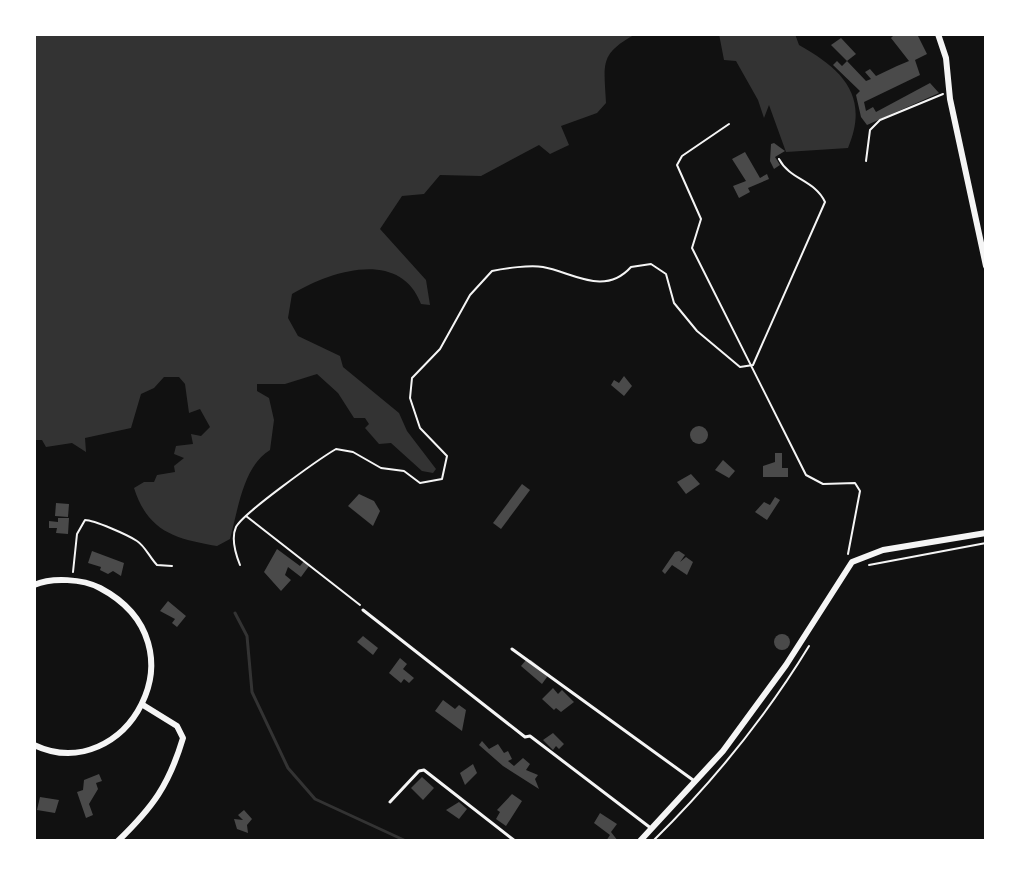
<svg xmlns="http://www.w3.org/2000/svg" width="1020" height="875" font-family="Figtree,sans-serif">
  <rect width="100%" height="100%" fill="#111"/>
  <g fill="#333">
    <path d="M34,34H636C599,54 604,63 606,103L597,113L561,126L569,145L550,154L539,145L481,176L440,175L424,194L402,196L380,229L426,280L430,305L421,304C400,248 330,271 292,294L288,318L298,336L340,356L343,367L399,413L407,431L436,469L433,473L422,471L391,443L379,444L365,428L369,424L365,418H354L338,393L317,374L285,384H257V391L269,398L274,420L270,450C243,466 238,510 230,539L217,546C176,539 148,532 134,488L144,482H154L157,475L175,472L174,466L184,458L174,454L176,446L193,444L191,434L201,436L210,427L200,409L189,413L185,384L179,377H164L154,388L141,394L131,428L85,438L86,452L72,443L46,447L42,440H34Z"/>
    <path d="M719,34H795L799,45C842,69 870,96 848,148L786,152L769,105L764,118L758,100L736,61L724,60Z"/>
  </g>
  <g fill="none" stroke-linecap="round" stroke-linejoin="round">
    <path stroke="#333" stroke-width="3" d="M235,613L247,636L252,692L288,768L315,799L406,841"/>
  </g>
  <g fill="#4a4a4a">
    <path d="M895,34H917L927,54L915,60L920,75L864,102L866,111L873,107L876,112L930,83L939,93L867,125L861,117L856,95L860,91L833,65L837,61L842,66L847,61L866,81L871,79L865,72L870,69L876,76L897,66L909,61L891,38Z"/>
    <path d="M841,38L856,54L847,61L831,45Z"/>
    <path d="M774,143L785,151L775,157L780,165L774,169L770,161L771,144Z"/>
    <path d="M745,152L760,178L767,174L769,179L748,188L750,192L739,198L733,186L746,181L732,159Z"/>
    <path d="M624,376L632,386L624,396L611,385L614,380L619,383Z"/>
    <circle cx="699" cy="435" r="9"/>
    <path d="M775,453H782V468H788V477H763V466L775,462Z"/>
    <path d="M723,460L735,471L729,478L715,470Z"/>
    <path d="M691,474L700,484L686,494L677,482Z"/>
    <path d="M522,484L530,490L501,529L493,523Z"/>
    <path d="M359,494L374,501L380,511L373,526L348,506Z"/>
    <path d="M775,497L780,500L767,520L755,512L764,502L770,505Z"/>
    <path d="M56,503L69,504L68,517L55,516Z"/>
    <path d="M58,518H69L68,534L56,533L57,528H49V521L58,522Z"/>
    <path d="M277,549L300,566L304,561L309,566L301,577L288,567L285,575L291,580L281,591L264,572Z"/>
    <path d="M92,551L124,563L121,576L113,571L108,574L100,570L101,567L88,563Z"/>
    <path d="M679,551L685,555L680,562L686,557L693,562L687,575L672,565L665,574L662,571L675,552Z"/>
    <path d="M168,601L186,616L177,627L172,623L175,619L160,611Z"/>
    <circle cx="782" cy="642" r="8"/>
    <path d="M363,636L378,648L373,655L357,642Z"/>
    <path d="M400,658L407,664L403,669L414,678L409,683L404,679L401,683L389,673Z"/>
    <path d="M526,660H531L545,672L547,677L542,684L521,666Z"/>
    <path d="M553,688L558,694L562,690L574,702L561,712L556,708L554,710L542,699Z"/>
    <path d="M443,700L455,709L459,705L466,710L462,731L435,711Z"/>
    <path d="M553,733L564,744L559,749L556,746L553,750L543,740Z"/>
    <path d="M482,741L489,749L498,744L504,753L508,751L512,759L508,761L514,766L523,758L530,764L526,770L538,775L535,779L539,789L503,766L479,745Z"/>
    <path d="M473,764L477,773L465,785L460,773Z"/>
    <path d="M99,774L102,781L96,783L98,789L89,804L93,815L86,818L77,792L83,790L84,780Z"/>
    <path d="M422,777L434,788L423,800L411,788Z"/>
    <path d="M512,794L522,801L506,826L496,819L500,812L497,810Z"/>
    <path d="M40,797L59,800L55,813L37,810Z"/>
    <path d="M459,802L467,809L459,819L446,810Z"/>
    <path d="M244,810L252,819L247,825L248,833L237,829L234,819L243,820L238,815Z"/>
    <path d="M600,813L617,824L611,832L618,841H606L610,835L594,823Z"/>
  </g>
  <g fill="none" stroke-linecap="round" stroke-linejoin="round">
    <g stroke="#f5f5f5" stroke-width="2">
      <path d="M729,124L682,156L677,165L701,219L692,248L806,475L823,484L855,483L860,491L848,554"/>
      <path d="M866,161L870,130L880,120L943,94"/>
      <path d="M246,516L360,605"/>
      <path d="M240,565C236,555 231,538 236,527C242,514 319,459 336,449L353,452L381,468L404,471L420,483L442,479L447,456L420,428L410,398L412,378L440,349L470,295L492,271C505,268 530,265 543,267C572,272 604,297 631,267L651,264L666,274L674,303L697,331L740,367L753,365L825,202C815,180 790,180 779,159"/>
      <path d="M869,565L986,543"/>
      <path d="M73,572L77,534L85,520C94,520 128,535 137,541C145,546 150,558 157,565L172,566"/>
      <path d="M653,841C713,782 765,718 809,646"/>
    </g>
    <g stroke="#f5f5f5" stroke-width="3">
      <path d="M363,610L525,737L530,736L652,829"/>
      <path d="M512,649L693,780"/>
      <path d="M390,802L419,771L424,770L515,841"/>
    </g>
    <g stroke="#f5f5f5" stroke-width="6">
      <path d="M938,34L946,58L950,99L986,266"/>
      <path d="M34,585C52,577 83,579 100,588C208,645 125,788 34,745"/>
      <path d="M118,841C153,807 169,785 183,738L177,726L143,705"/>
      <path d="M640,841L723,751L786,665L852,562L883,550L986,533"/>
    </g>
  </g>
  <rect width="1020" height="875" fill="none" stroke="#ffffff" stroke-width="72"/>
</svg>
